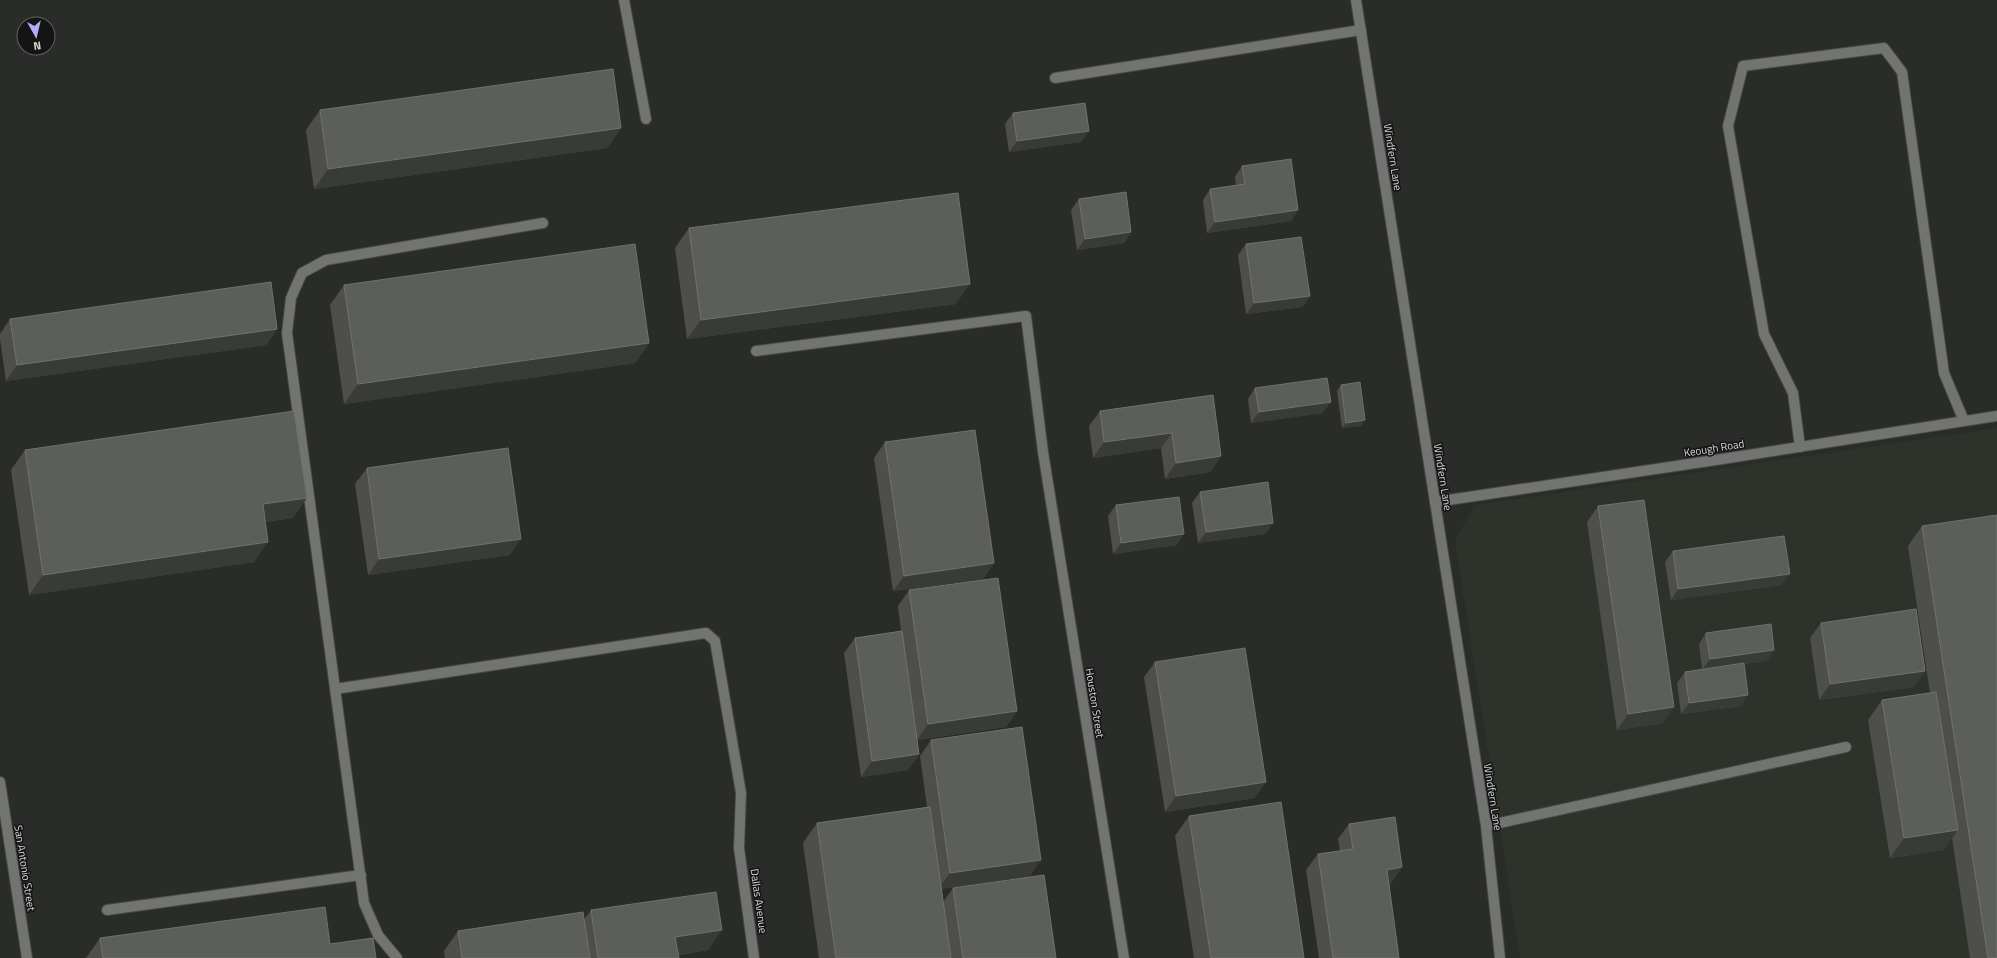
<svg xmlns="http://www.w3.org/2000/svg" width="1997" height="958" font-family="'Titillium Web',sans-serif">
  <rect width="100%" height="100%" fill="#2a2c2a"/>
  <path fill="#2d332b" d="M1997,428V958H1520L1455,540L1475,505Z"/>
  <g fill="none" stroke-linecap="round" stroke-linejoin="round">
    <g stroke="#464745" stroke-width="12">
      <g id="service">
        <path d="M624,0L646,119"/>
        <path d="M1055,78L1361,30"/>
        <path d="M756,351L1026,316L1043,452"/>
        <path d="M1800,447L1793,393L1764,334L1728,126L1743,66L1884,48L1902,72L1944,373L1964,421"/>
        <path d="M335,689L706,633L715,641L741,793L739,848"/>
        <path d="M1486,826L1846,747"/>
        <path d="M107,910L361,875"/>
        <path d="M397,958L378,935L364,903L287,333L291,298L302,273L326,260L543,223"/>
      </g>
    </g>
    <g stroke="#464745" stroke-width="12">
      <g id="minor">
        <path d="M1043,452L1124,958"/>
        <path d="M1435,502L1716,460L1997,416"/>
        <path d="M0,782L27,958"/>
        <path d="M739,848L754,958"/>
      </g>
    </g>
    <g stroke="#464745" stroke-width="12">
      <path id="tertiary" d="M1356,0L1486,826L1500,958"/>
    </g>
    <use href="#service" stroke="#727471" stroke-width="10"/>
    <use href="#minor" stroke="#727471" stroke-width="10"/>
    <use href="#tertiary" stroke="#727471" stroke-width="10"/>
  </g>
  <g fill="#4e4f4c">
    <path d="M320,110L621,128L607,148L314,189L306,130Z"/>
    <path d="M1013,113L1089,131L1081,142L1009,152L1005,124Z"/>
    <path d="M1242,166L1298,210L1291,221L1207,233L1203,200L1210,189L1236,186L1235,177Z"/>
    <path d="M1079,199L1131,232L1124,243L1077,250L1071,210Z"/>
    <path d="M689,228L956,304L687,339L675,248Z"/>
    <path d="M1246,244L1310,296L1302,307L1246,314L1238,255Z"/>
    <path d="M344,285L649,343L635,363L344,404L330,305Z"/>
    <path d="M10,319L277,329L266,345L6,381L0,339V334Z"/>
    <path d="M1341,385L1361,426L1342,428L1337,391Z"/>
    <path d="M1255,388L1323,413L1251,423L1248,399Z"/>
    <path d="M1213,395L1221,456L1210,472L1165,479L1161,448L1093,458L1089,426L1100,411Z"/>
    <path d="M885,442L994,563L983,579L893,591L874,458Z"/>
    <path d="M25,450L293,518L265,522L254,562L29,595L11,470Z"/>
    <path d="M367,468L510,555L368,575L355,484Z"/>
    <path d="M1200,492L1273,523L1265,534L1198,543L1192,503Z"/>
    <path d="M1116,505L1177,545L1113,554L1108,516Z"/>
    <path d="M1598,506L1663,723L1617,730L1587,522Z"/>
    <path d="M1922,526L1997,958H1970L1952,838L1944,850L1890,858L1868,720L1882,700L1930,693L1908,546Z"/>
    <path d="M1673,551L1782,585L1671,600L1665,562Z"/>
    <path d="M909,590L1017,711L1006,727L917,740L919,754L908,770L861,777L844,653L855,638L901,631L898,606Z"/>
    <path d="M1821,623L1914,687L1819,700L1810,638Z"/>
    <path d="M1706,633L1767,661L1744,664L1741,706L1681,714L1677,683L1685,672L1702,669L1699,644Z"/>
    <path d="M1155,662L1255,798L1165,812L1144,677Z"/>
    <path d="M931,740L1030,876L941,889L943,902L953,888L1056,958H819L803,843L817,823L927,807L920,756Z"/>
    <path d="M1189,816L1304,958H1194L1175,836Z"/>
    <path d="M1349,824L1402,867L1391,883L1389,884L1399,958H1319L1306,870L1318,854L1340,851L1338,839Z"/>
    <path d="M591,910L708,950L678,955L679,958H445L444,951L458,931L584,920Z"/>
    <path d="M100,938L330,944L376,958H86Z"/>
  </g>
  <g fill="#393b38">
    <path d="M621,128L607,148L314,189L328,169Z"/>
    <path d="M1089,131L1081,142L1009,152L1017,141Z"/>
    <path d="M1298,210L1291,221L1207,233L1215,222Z"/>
    <path d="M1131,232L1124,243L1077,250L1085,239Z"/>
    <path d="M970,284L956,304L687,339L701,320Z"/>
    <path d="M1310,296L1302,307L1246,314L1254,303Z"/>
    <path d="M277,329L266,345L6,381L17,365Z"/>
    <path d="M649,343L635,363L344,404L358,384Z"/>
    <path d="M1331,402L1323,413L1251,423L1259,412Z"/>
    <path d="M1365,420L1361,426L1342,428L1346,423Z"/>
    <path d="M1172,433L1161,448L1093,458L1104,442Z"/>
    <path d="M1221,456L1210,472L1165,479L1176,463Z"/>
    <path d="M307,498L293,518L249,524L263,504Z"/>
    <path d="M1273,523L1265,534L1198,543L1206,532Z"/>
    <path d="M1184,534L1177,545L1113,554L1121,543Z"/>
    <path d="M521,539L510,555L368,575L379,559Z"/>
    <path d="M268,542L254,562L29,595L43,575Z"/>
    <path d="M994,563L983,579L893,591L904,576Z"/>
    <path d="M1790,574L1782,585L1671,600L1678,589Z"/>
    <path d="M1774,650L1767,661L1702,670L1710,659Z"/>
    <path d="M1925,671L1914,687L1819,700L1830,684Z"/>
    <path d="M1748,695L1741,706L1681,714L1689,703Z"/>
    <path d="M1674,707L1663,723L1617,730L1628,714Z"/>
    <path d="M1017,711L1006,727L917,740L928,724Z"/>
    <path d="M919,754L908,770L861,777L872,761Z"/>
    <path d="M1266,782L1255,798L1165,812L1176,796Z"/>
    <path d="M1958,830L1944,850L1890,858L1904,838Z"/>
    <path d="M1041,860L1030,876L938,889L950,873Z"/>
    <path d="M1402,867L1391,883L1376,885L1387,870Z"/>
    <path d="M722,930L708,950L661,957L675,937Z"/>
  </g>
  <g fill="#5c5e5c" stroke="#70726f">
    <path d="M613,69L621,128L328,169L320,110Z"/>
    <path d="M1085,103L1089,131L1017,141L1013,113Z"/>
    <path d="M1291,159L1298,210L1215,222L1210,189L1245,184L1242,166Z"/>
    <path d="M1126,192L1131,232L1085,239L1079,199Z"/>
    <path d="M958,193L970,284L701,320L689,228Z"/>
    <path d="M1301,237L1310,296L1254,303L1246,244Z"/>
    <path d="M635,244L649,343L358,384L344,285Z"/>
    <path d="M271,282L277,329L17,365L10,319Z"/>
    <path d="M1327,378L1331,402L1259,412L1255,388Z"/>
    <path d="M1360,382L1365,420L1346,423L1341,385Z"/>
    <path d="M1213,395L1221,456L1176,463L1172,433L1104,442L1100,411Z"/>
    <path d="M294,411L307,498L263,504L268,542L43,575L25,450Z"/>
    <path d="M975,430L994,563L904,576L885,442Z"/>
    <path d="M508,448L521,539L379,559L367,468Z"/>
    <path d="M1268,482L1273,523L1206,532L1200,492Z"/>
    <path d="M1179,497L1184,534L1121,543L1116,505Z"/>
    <path d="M1644,500L1674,707L1628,714L1598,506Z"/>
    <path d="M1997,515V958H1988L1922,526Z"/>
    <path d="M1784,536L1790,574L1678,589L1673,551Z"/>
    <path d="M998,578L1017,711L928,724L909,590Z"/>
    <path d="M1916,609L1925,671L1830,684L1821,623Z"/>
    <path d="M1771,624L1774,650L1710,659L1706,633Z"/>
    <path d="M902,631L919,754L872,761L855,638Z"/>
    <path d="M1245,648L1266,782L1176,796L1155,662Z"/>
    <path d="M1744,663L1748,695L1689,703L1685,672Z"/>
    <path d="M1936,692L1958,830L1904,838L1882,700Z"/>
    <path d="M1022,727L1041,860L950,873L931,740Z"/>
    <path d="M1281,802L1304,958H1211L1189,816Z"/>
    <path d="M930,807L951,958H836L817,823Z"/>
    <path d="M1395,817L1402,867L1387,870L1399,958H1333L1318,854L1353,849L1349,824Z"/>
    <path d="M1044,875L1056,958H963L953,888Z"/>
    <path d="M716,892L722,930L675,937L679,958H598L591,910Z"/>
    <path d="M325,907L330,944L373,938L376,958H103L100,938Z"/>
    <path d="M583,912L590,958H462L458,931Z"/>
  </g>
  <g text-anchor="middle" stroke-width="3" stroke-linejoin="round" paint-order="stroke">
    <g font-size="11" fill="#d9dad8" stroke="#131413">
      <text transform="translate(1393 157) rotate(81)" y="4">Windfern Lane</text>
      <text transform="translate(1714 448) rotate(-9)" y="4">Keough Road</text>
      <text transform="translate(1443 477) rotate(81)" y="4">Windfern Lane</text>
      <text transform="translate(1095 703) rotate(81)" y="4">Houston Street</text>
      <text transform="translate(1493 797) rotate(81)" y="4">Windfern Lane</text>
      <text transform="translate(25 868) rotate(81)" y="4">San Antonio Street</text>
      <text transform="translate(759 901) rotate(82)" y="4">Dallas Avenue</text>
    </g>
  </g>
  <g transform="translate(36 36) rotate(172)"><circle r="19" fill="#131413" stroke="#626362"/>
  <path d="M0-3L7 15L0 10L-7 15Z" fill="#b2adf9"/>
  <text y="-6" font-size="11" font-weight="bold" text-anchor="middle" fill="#d9dad8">N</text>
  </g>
</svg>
